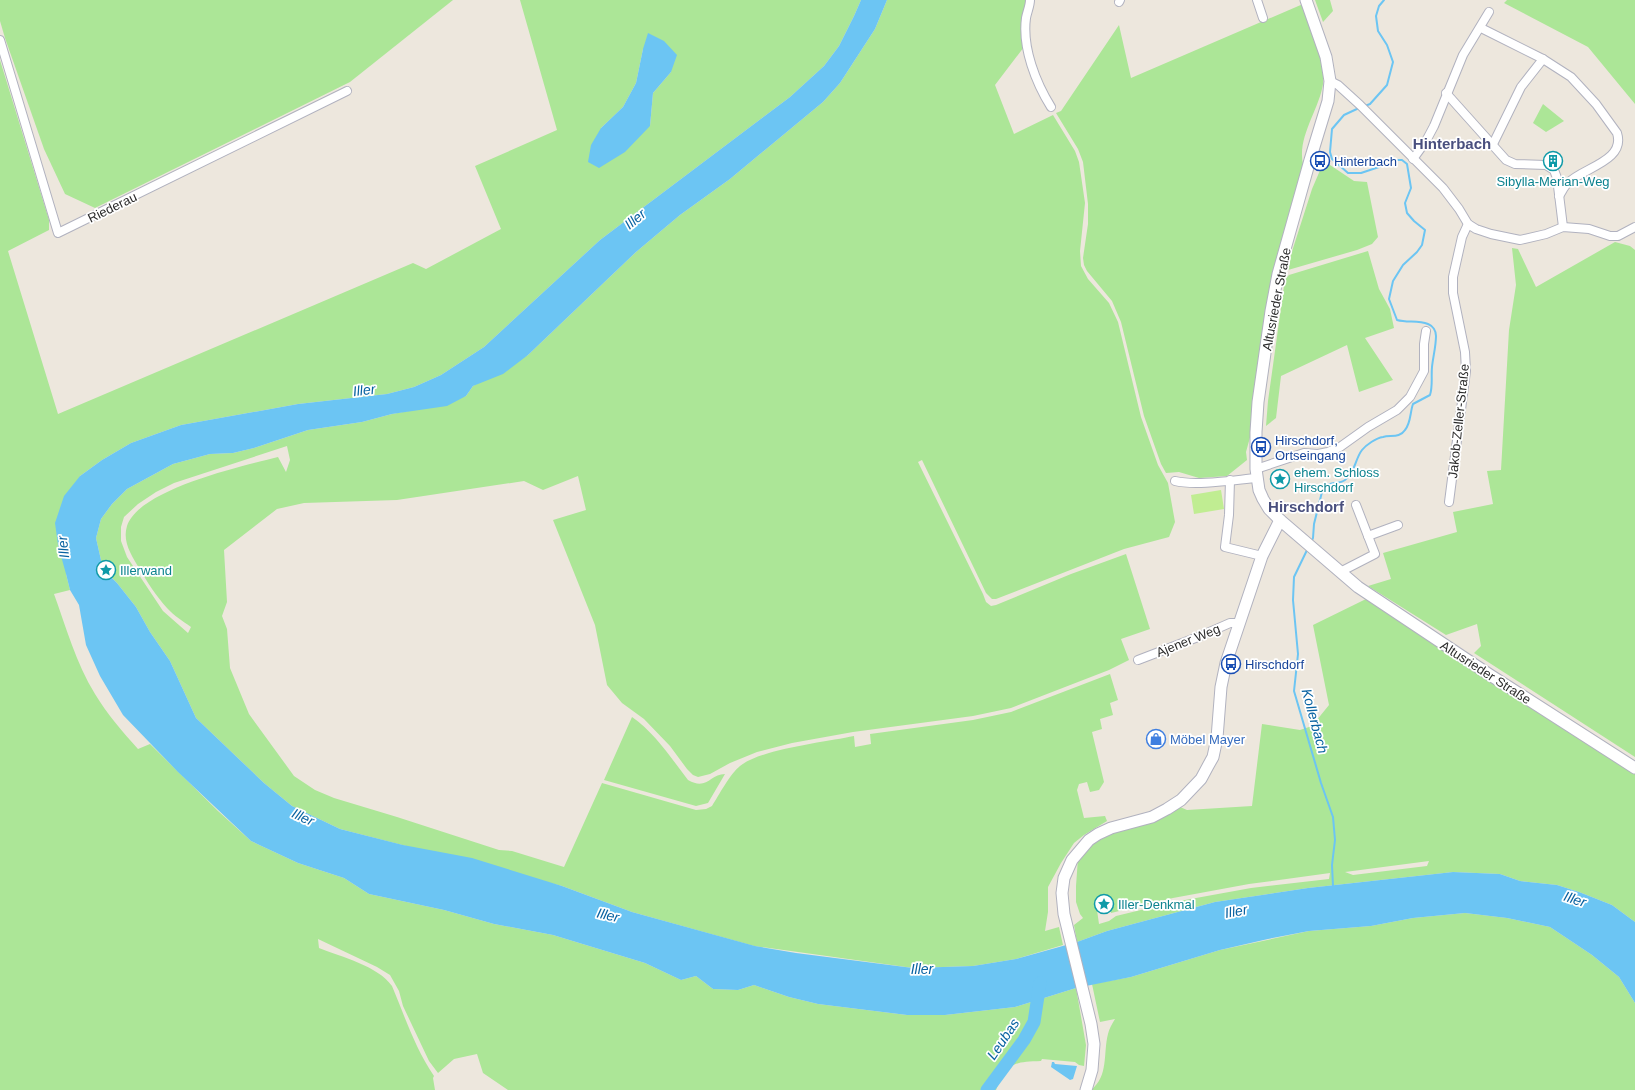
<svg xmlns="http://www.w3.org/2000/svg" width="1635" height="1090" font-family="Arial,sans-serif">
  <rect width="100%" height="100%" fill="#ede7dd"/>
  <g fill="#ace697" fill-rule="evenodd">
    <path d="M0,0H453L350,82L95,208L65,194L44,149L5,38L0,21Z"/>
    <path d="M520,0H861L854,16L839,46L824,66L790,97L600,240L484,347L441,375L414,387L387,394L298,404L181,425L131,443L102,460L80,476L66,574L70,590L54,594C66,627 76,663 95,694C107,714 122,731 138,749L150,744L218,811L251,841L298,863L344,878L369,894L444,910L494,924L553,935L645,963L681,980L696,976L713,989L738,990L754,985L789,997L818,1004L907,1015H945L1015,1007L1076,988L1086,1045L1084,1066L1079,1065L1075,1062L1042,1059L1041,1061C1012,1062 1008,1063 996,1090H508L483,1073L477,1054L454,1059L438,1073L429,1061L403,1006L399,991L390,975L377,967L318,939L319,948C342,957 378,966 392,986C405,1017 415,1048 434,1076L433,1078L435,1090H0V60L49,220V230L8,251L58,414L413,263L426,269L501,229L475,166L557,130ZM643,49L671,72L653,93L650,126L601,128L623,107L636,83Z"/>
    <path d="M887,0H1027L1024,47L995,85L1014,134L1053,115L1075,151L1079,162L1085,203L1080,251L1081,266L1088,279L1109,303L1118,322L1141,417L1158,465L1168,483L1175,522L1169,537L1124,549L996,599H992L986,593L922,460L918,462L983,594L986,602L991,606L996,605L1071,574L1126,554L1150,629L1121,639L1129,660L1109,670L1011,708L973,716L853,732L792,743L757,752L730,763L710,774L698,777L693,775L687,769L670,746L644,719L622,703L607,685L595,625L553,520L586,510L578,476L543,490L524,481L397,500L304,503L277,509L224,550L227,602L222,616L227,629L230,668L249,714L294,776L315,790L334,798L397,817L499,850L512,851L564,867L602,783L696,810L706,809L712,806C719,795 730,774 740,766C761,749 826,742 854,736L855,747L871,744L870,734L973,720L1011,712L1110,674L1118,700L1110,703L1113,715L1100,719L1102,729L1092,732L1104,782L1099,790L1090,792L1087,782L1079,784L1077,790L1084,818L1105,816L1107,821L1084,835L1074,843L1061,863L1048,887V912L1045,931L1059,927L1063,945L1016,959L973,966L913,968L754,946L632,912L562,886L340,829L292,806L264,783L196,718L170,661L150,632L136,607L117,583L103,569L96,538L101,519L112,504L127,489L173,464L210,454L233,453L254,448L308,430L362,422L392,414L419,409L466,396L473,386L528,355L636,252L680,215L730,179L823,102L840,83L875,29ZM287,446L290,460L286,472L278,457C243,466 139,489 127,526C122,542 132,556 139,568C147,582 157,597 167,608C174,616 183,621 191,627L188,633L163,611L127,557L121,541V527L124,517L138,504L156,492L174,483Z"/>
    <path d="M1315,0H1330L1333,11L1323,22Z"/>
    <path d="M1507,0H1635V104L1588,47L1504,3Z"/>
    <path d="M1303,4C1310,27 1326,60 1323,84C1319,110 1297,137 1303,164L1275,272L1252,430L1246,452L1247,460L1227,476L1199,478L1179,472L1166,473L1161,464L1144,416L1121,322L1112,301L1087,271L1084,265L1083,258L1088,224V204L1083,162L1078,149L1056,113L1061,111L1119,25L1131,78Z"/>
    <path d="M1543,104L1564,121L1546,132L1533,123Z"/>
    <path d="M1324,161L1354,181L1367,182L1378,237L1372,244L1357,250L1288,270L1287,267L1312,189Z"/>
    <path d="M1615,242L1630,246L1635,250V757L1474,653L1481,646L1477,624L1446,635L1368,586L1391,579L1383,553L1457,532L1453,512L1493,504L1487,471L1501,470L1509,330L1516,285L1512,248L1518,249L1536,287Z"/>
    <path d="M1368,251L1379,289L1390,309L1394,328L1365,338L1393,380L1359,392L1347,345L1281,376L1276,418L1266,426L1268,401L1285,279L1289,275Z"/>
    <path d="M1366,599L1635,773V922L1612,905L1579,892L1557,885L1520,881L1500,874L1453,872L1308,888L1215,902L1107,931L1077,942L1074,925L1083,918L1080,914L1076,902V886L1078,858L1091,845L1109,833L1161,818L1180,807L1187,810L1252,806L1262,724L1300,730L1312,726L1329,705L1313,625ZM1429,861L1427,866L1353,875L1345,872ZM1330,873L1329,879L1251,888L1174,902L1116,916L1109,921L1099,924L1096,903L1108,898L1111,913L1173,898L1249,884Z"/>
    <path d="M632,717C655,733 671,758 688,780C707,791 710,774 725,774L708,803L696,806L604,780Z"/>
    <path d="M1465,913L1507,918L1550,927L1592,955L1619,977L1635,1003V1090H1091C1109,1076 1103,1053 1108,1034C1109,1029 1112,1024 1115,1019L1100,1022L1092,984L1131,977L1220,950L1309,931L1371,926L1413,918Z"/>
  </g>
  <path fill="#c0ed92" d="M1221,490L1224,509L1194,514L1191,495Z"/>
  <g fill="#6cc5f3">
    <path d="M861,0H887L875,29L840,83L823,102L730,179L680,215L636,252L528,355L503,374L473,386L466,396L447,406L392,414L362,422L308,430L254,448L233,453L210,454L173,464L127,489L112,504L101,519L96,538L103,569L117,583L136,607L150,632L170,661L196,718L264,783L292,806L340,829L403,845L472,858L562,886L632,912L755,946L796,953L913,968L973,966L1016,959L1077,942L1107,931L1215,902L1308,888L1453,872L1500,874L1520,881L1557,885L1579,892L1612,905L1635,922V1003L1619,977L1592,955L1550,927L1507,918L1465,913L1413,918L1371,926L1309,931L1268,939L1220,950L1131,977L1076,988L1015,1007L945,1015H907L818,1004L789,997L754,985L738,990L713,989L696,976L681,980L645,963L553,935L494,924L444,910L369,894L344,878L298,863L251,841L178,772L123,715L100,676L86,645L79,605L70,590L66,574L58,545L55,523L64,496L80,476L102,460L131,443L181,425L298,404L387,394L414,387L441,375L484,347L600,240L790,97L824,66L839,46L854,16Z"/>
    <path d="M648,33L664,41L677,55L671,72L653,93L650,126L625,152L599,168L588,162L591,145L601,128L623,107L636,83L643,49Z"/>
    <path d="M1052,1062H1054L1055,1064L1077,1066L1073,1079L1070,1080L1051,1067Z"/>
  </g>
  <g fill="none" stroke-linecap="round" stroke-linejoin="round">
    <g stroke="#6cc5f3" stroke-width="2">
      <path d="M1365,106L1370,104L1387,85L1393,62L1387,45L1378,31L1376,16L1379,6L1384,0"/>
      <path d="M1311,543L1313,538L1314,524L1323,488C1331,480 1338,485 1345,480C1355,473 1355,459 1362,450C1366,445 1376,438 1383,437C1391,435 1400,438 1405,430C1411,423 1410,412 1413,404L1430,395C1433,386 1431,377 1432,367C1433,357 1436,346 1436,336C1436,331 1433,326 1428,324C1418,320 1407,323 1397,320L1389,299L1393,281L1403,265L1417,252L1422,245L1425,230L1414,221L1407,213L1405,203L1411,188L1407,164L1402,160H1394L1379,167L1361,173H1348L1332,159L1330,152L1332,129L1344,115L1359,108"/>
      <path d="M1308,548L1294,577L1293,600L1298,654L1294,691L1321,783L1333,817L1335,840L1332,865L1333,886"/>
    </g>
    <path stroke="#6cc5f3" stroke-width="13" d="M987,1090L1024,1040L1034,1022L1040,983"/>
    <g stroke="#b1b2bf" stroke-width="10">
      <g id="street">
        <path d="M1030,0C1030,6 1027,12 1026,18C1022,48 1036,83 1051,107"/>
        <path d="M1257,0L1263,18"/>
        <path d="M1119,2L1120,0"/>
        <path d="M1481,28L1543,59L1571,77L1596,104L1617,133C1626,161 1582,168 1568,183C1564,186 1562,192 1559,196"/>
        <path d="M0,40L58,233L347,91"/>
        <path d="M1330,81L1338,85L1360,105L1443,188L1459,209L1468,224L1476,229L1491,234L1520,240L1546,234L1563,227L1589,229L1610,236H1618L1635,227"/>
        <path d="M1446,93L1506,160L1515,164L1546,165L1554,170L1557,178L1563,227"/>
        <path d="M1493,144L1521,87L1543,59"/>
        <path d="M1413,159L1426,141L1434,126L1463,55L1489,12"/>
        <path d="M1256,469L1304,453L1318,454L1328,452L1340,447L1368,427L1397,410L1410,397L1424,371V344L1426,331"/>
        <path d="M1230,480L1229,515L1225,547L1262,556"/>
        <path d="M1175,481C1196,486 1234,480 1257,478"/>
        <path d="M1449,502L1466,371L1465,352L1453,293V277L1462,237L1468,224"/>
        <path d="M1368,536L1398,525"/>
        <path d="M1340,572L1375,554L1356,505"/>
        <path d="M1138,660L1198,637L1230,623H1239"/>
      </g>
    </g>
    <g stroke="#b1b2bf" stroke-width="13">
      <g id="secondary">
        <path d="M1306,0L1326,57L1330,81L1328,101L1310,160L1278,274L1271,311L1258,402L1256,432V469L1259,490L1263,499L1269,509L1280,520L1358,587L1490,675L1635,768"/>
        <path d="M1086,1090L1092,1070L1094,1044L1091,1024L1064,914L1062,893L1064,878L1072,860L1089,840L1098,834L1111,828L1152,817L1167,809L1181,800L1201,779L1208,766L1213,757L1217,738L1221,687L1226,663L1262,556L1280,520"/>
      </g>
    </g>
    <use href="#street" stroke="#fff" stroke-width="8"/>
    <use href="#secondary" stroke="#fff" stroke-width="11"/>
  </g>
  <defs>
    <g id="bus-ring" transform="scale(1)"><circle r="9.5" fill="#fff" stroke="#1a4fb4" stroke-width="1.5"/><path d="M-5-6H5V4H4V6H2V4H-2V6H-4V4H-5ZM-3.5-4V0h7V-4ZM-3.5 1.2v1.5H-2V1.2ZM2 1.2v1.5H3.5V1.2Z" fill="#1a4fb4"/></g>
    <g id="building-ring" transform="scale(1)"><circle r="9.5" fill="#fff" stroke="#0f9aa8" stroke-width="1.5"/><path d="M-4-6H4V6H1V3H-1V6H-4ZM-2.5-4.3h1.7v1.8h-1.7ZM.8-4.3h1.7v1.8H.8ZM-2.5-1h1.7V.8h-1.7ZM.8-1h1.7V.8H.8Z" fill="#0f9aa8"/></g>
    <g id="sight-ring" transform="scale(1)"><circle r="9.5" fill="#fff" stroke="#0f9aa8" stroke-width="1.5"/><path d="M0-6L1.8-2.2L6-1.7L2.9 1.2L3.7 5.4L0 3.3L-3.7 5.4L-2.9 1.2L-6-1.7L-1.8-2.2Z" fill="#0f9aa8"/></g>
    <g id="shop-ring" transform="scale(1)"><circle r="9.5" fill="#fff" stroke="#3f7fe0" stroke-width="1.5"/><path d="M-5-2.5h2.3a2.7 3.5 0 0 1 5.4 0H5L5.5 6h-11ZM-1.5-2.5h3a1.5 2.3 0 0 0-3 0Z" fill="#3f7fe0"/></g>
  </defs>
  <g fill-rule="evenodd">
    <use href="#bus-ring" x="1320" y="161"/>
    <use href="#building-ring" x="1553" y="161"/>
    <use href="#bus-ring" x="1261" y="447"/>
    <use href="#sight-ring" x="1280" y="479"/>
    <use href="#sight-ring" x="106" y="570"/>
    <use href="#bus-ring" x="1231" y="664"/>
    <use href="#shop-ring" x="1156" y="739"/>
    <use href="#sight-ring" x="1104" y="904"/>
  </g>
  <g text-anchor="middle" stroke-width="3.5" stroke-linejoin="round" paint-order="stroke">
    <g font-size="13" fill="#164399" stroke="#fff" text-anchor="start">
      <text x="1334" y="166">Hinterbach</text>
      <text x="1275" y="445">Hirschdorf,<tspan x="1275" dy="15">Ortseingang</tspan></text>
      <text x="1245" y="669">Hirschdorf</text>
    </g>
    <g font-size="13" fill="#0d838f" stroke="#fff" text-anchor="start">
      <text x="1553" y="186" text-anchor="middle">Sibylla-Merian-Weg</text>
      <text x="1294" y="477">ehem. Schloss<tspan x="1294" dy="15">Hirschdorf</tspan></text>
      <text x="120" y="575">Illerwand</text>
      <text x="1118" y="909">Iller-Denkmal</text>
    </g>
    <g font-size="13" fill="#2b2b2b" stroke="#fff">
      <text transform="translate(112 207) rotate(-26)" y="5">Riederau</text>
      <text transform="translate(1276 299) rotate(-79)" y="5">Altusrieder Straße</text>
      <text transform="translate(1458 421) rotate(-84)" y="5">Jakob-Zeller-Straße</text>
      <text transform="translate(1188 640) rotate(-22)" y="5">Ajener Weg</text>
      <text transform="translate(1486 672) rotate(33)" y="5">Altusrieder Straße</text>
    </g>
    <g font-size="13" fill="#366cbe" stroke="#fff" text-anchor="start">
      <text x="1170" y="744">Möbel Mayer</text>
    </g>
    <g font-size="14" font-style="italic" fill="#0862a1" stroke="#fff">
      <text transform="translate(635 219) rotate(-40)" y="5">Iller</text>
      <text transform="translate(364 390) rotate(-7)" y="5">Iller</text>
      <text transform="translate(63 547) rotate(-96)" y="5">Iller</text>
      <text transform="translate(1315 721) rotate(75)" y="5">Kollerbach</text>
      <text transform="translate(303 817) rotate(25)" y="5">Iller</text>
      <text transform="translate(1575 899) rotate(18)" y="5">Iller</text>
      <text transform="translate(1236 911) rotate(-10)" y="5">Iller</text>
      <text transform="translate(608 915) rotate(13)" y="5">Iller</text>
      <text x="922" y="974">Iller</text>
      <text transform="translate(1003 1039) rotate(-56)" y="5">Leubas</text>
    </g>
    <g font-size="15" font-weight="bold" fill="#494f7e" stroke="#fff">
      <text x="1452" y="149">Hinterbach</text>
      <text x="1306" y="512">Hirschdorf</text>
    </g>
  </g>
</svg>
